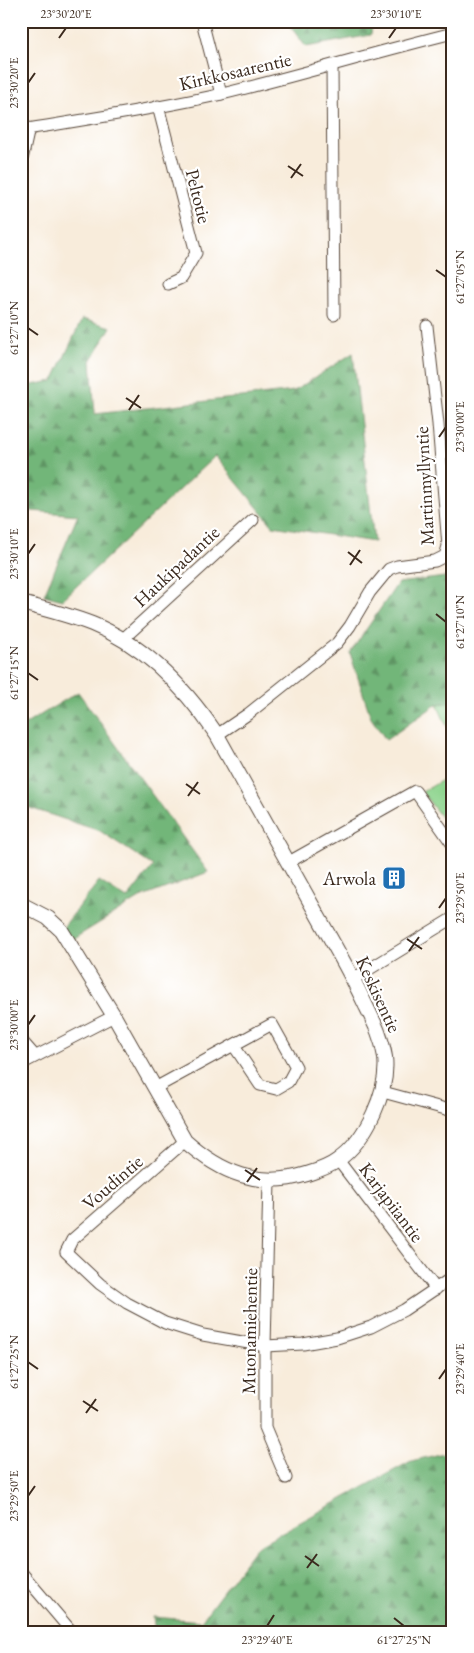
<svg xmlns="http://www.w3.org/2000/svg" width="474" height="1653" font-family="'EB Garamond',serif">
  <defs>
    <pattern id="forest-firs" width="22" height="20" patternUnits="userSpaceOnUse" patternTransform="scale(1.25)"><rect width="22" height="20" fill="#72b679"/><path d="M5 1l3.5 6h-7zM16 11l3.5 6h-7z" fill="#5f9463"/></pattern>
  </defs>
  <rect width="100%" height="100%" fill="#fff"/>
  <filter id="ink" filterUnits="userSpaceOnUse"><feTurbulence type="fractalNoise" baseFrequency=".02" numOctaves="2"/><feDisplacementMap in="SourceGraphic" scale="10" xChannelSelector="R" yChannelSelector="G"/><feConvolveMatrix kernelMatrix="1 2 1 2 8 2 1 2 1" color-interpolation-filters="sRGB"/></filter>
  <filter id="wash" filterUnits="userSpaceOnUse"><feTurbulence type="fractalNoise" baseFrequency=".0096" numOctaves="4" result="noise"/><feDisplacementMap in="SourceGraphic" scale="20" xChannelSelector="R" yChannelSelector="G"/><feGaussianBlur stdDeviation="1.12" result="paint"/><feColorMatrix in="noise" values="0 0 0 0 0 0 0 0 0 0 0 0 0 0 0 0 0 1.4 0 .05"/><feComposite in="paint" operator="in"/></filter>
  <g filter="url(#wash)">
    <rect width="100%" height="100%" fill="#f8ecdb"/>
    <g fill="#8ed48e" stroke="#647f56">
      <path d="M453,702V740L437,704Z"/>
      <path d="M453,774V833L422,792Z"/>
    </g>
    <g fill="url(#forest-firs)" stroke="#56704c">
      <path d="M286,21H372L371,35L306,47Z"/>
      <path d="M82,319L111,327L91,361L95,414L294,391L353,353L374,542L273,526L215,456L62,600L44,595L78,515L21,510V387L53,381Z"/>
      <path d="M453,576V702L437,704L386,740L371,718L350,653L398,583Z"/>
      <path d="M78,692L208,872L140,898L78,936L70,943L61,930L99,881L127,899L153,866L100,831L21,805V727Z"/>
      <path d="M453,1451V1632H155L153,1617L201,1621L257,1546L411,1461Z"/>
    </g>
  </g>
  <g filter="url(#ink)">
    <g fill="none" stroke-linecap="round" stroke-linejoin="round">
      <g stroke="#57473a" stroke-width="13">
        <g id="minor">
          <path d="M202,21L221,94"/>
          <path d="M332,66L334,315"/>
          <path d="M158,106L196,253L181,278L168,284"/>
          <path d="M21,130C88,119 157,109 222,94C300,75 376,52 453,33"/>
          <path d="M21,164L29,128"/>
          <path d="M123,639L253,520"/>
          <path d="M217,735L248,714L337,643L350,626L370,592L389,569L397,566L435,561L445,556L448,546L438,424L427,326"/>
          <path d="M289,862L415,791L453,845"/>
          <path d="M353,979L453,918"/>
          <path d="M21,1040L35,1056"/>
          <path d="M21,1064L114,1016"/>
          <path d="M155,1088L272,1024L296,1067L288,1082L276,1089L260,1085L234,1046"/>
          <path d="M383,1092L453,1111"/>
          <path d="M185,1141L72,1240L66,1252L100,1284L127,1303L165,1323L203,1335L265,1346L303,1344L337,1338L371,1327L404,1310L453,1277"/>
          <path d="M338,1160L436,1289"/>
          <path d="M269,1181L265,1346V1428L286,1478"/>
          <path d="M21,1572L72,1632"/>
        </g>
      </g>
      <g stroke="#57473a" stroke-width="16">
        <path id="tertiary" d="M21,603C45,609 69,615 92,624C145,645 186,689 217,735C254,801 291,867 328,934C341,957 354,980 365,1004C374,1022 382,1037 385,1057C389,1091 366,1140 338,1160C329,1167 317,1171 307,1174C259,1189 221,1173 185,1141L114,1016L61,930L48,918L21,904"/>
      </g>
      <use href="#minor" stroke="#fff" stroke-width="11"/>
      <use href="#tertiary" stroke="#fff" stroke-width="14"/>
    </g>
  </g>
  <path fill="none" stroke="#3b2a1e" stroke-width="2" d="M59,38L66,28M389,38L396,28M28,83L35,73M288,166L303,176M291,178L301,164M436,270L446,277M28,328L38,335M126,398L141,408M129,410L139,395M439,437L446,427M348,552L362,563M28,554L35,544M350,565L360,550M436,614L446,622M28,673L38,680M186,784L200,794M188,796L198,782M439,908L446,898M407,939L422,949M409,951L419,937M28,1025L35,1015M245,1170L260,1180M247,1182L257,1168M28,1362L38,1369M439,1379L446,1369M83,1401L98,1411M86,1413L96,1399M28,1496L35,1486M305,1556L319,1566M307,1568L317,1554M394,1618L404,1626M267,1626L274,1615"/>
  <defs>
    <g id="building-square" transform="scale(1.25)"><rect x="-9" y="-9" width="18" height="18" rx="4" fill="#1f6fb2" stroke="#fff"/><path d="M-4-6H4V6H1V3H-1V6H-4ZM-2.5-4.3h1.7v1.8h-1.7ZM.8-4.3h1.7v1.8H.8ZM-2.5-1h1.7V.8h-1.7ZM.8-1h1.7V.8H.8Z" fill="#fff"/></g>
  </defs>
  <g fill-rule="evenodd">
    <use href="#building-square" x="394" y="878"/>
  </g>
  <g text-anchor="middle" stroke-width="4.5" stroke-linejoin="round" paint-order="stroke">
    <g font-size="19" fill="#3b2a1e" stroke="#fff">
      <text transform="translate(235 71) rotate(-13)" y="7">Kirkkosaarentie</text>
      <text transform="translate(199 196) rotate(76)" y="7">Peltotie</text>
      <text transform="translate(424 486) rotate(-93)" y="7">Martinmyllyntie</text>
      <text transform="translate(176 566) rotate(-43)" y="7">Haukipadantie</text>
      <text transform="translate(379 994) rotate(65)" y="7">Keskisentie</text>
      <text transform="translate(112 1182) rotate(-41)" y="7">Voudintie</text>
      <text transform="translate(392 1202) rotate(53)" y="7">Karjapiiantie</text>
      <text transform="translate(249 1331) rotate(-89)" y="7">Muonamiehentie</text>
    </g>
    <g font-size="19" fill="#3b2a1e" stroke="#fff" text-anchor="end">
      <text x="376" y="885">Arwola</text>
    </g>
  </g>
  <rect width="474" height="1653" fill="none" stroke="#fff" stroke-width="55"/>
  <rect x="28" y="28" width="418" height="1598" fill="none" stroke="#3b2a1e" stroke-width="2"/>
  <g font-size="12" text-anchor="middle" fill="#3b2a1e">
    <text x="66" y="18">23°30'20"E</text>
    <text x="396" y="18">23°30'10"E</text>
    <text transform="translate(14 83) rotate(-90)" y="4">23°30'20"E</text>
    <text transform="translate(460 277) rotate(-90)" y="4">61°27'05"N</text>
    <text transform="translate(14 328) rotate(-90)" y="4">61°27'10"N</text>
    <text transform="translate(460 427) rotate(-90)" y="4">23°30'00"E</text>
    <text transform="translate(14 554) rotate(-90)" y="4">23°30'10"E</text>
    <text transform="translate(460 622) rotate(-90)" y="4">61°27'10"N</text>
    <text transform="translate(14 673) rotate(-90)" y="4">61°27'15"N</text>
    <text transform="translate(460 898) rotate(-90)" y="4">23°29'50"E</text>
    <text transform="translate(14 1025) rotate(-90)" y="4">23°30'00"E</text>
    <text transform="translate(14 1362) rotate(-90)" y="4">61°27'25"N</text>
    <text transform="translate(460 1369) rotate(-90)" y="4">23°29'40"E</text>
    <text transform="translate(14 1496) rotate(-90)" y="4">23°29'50"E</text>
    <text x="267" y="1644">23°29'40"E</text>
    <text x="404" y="1644">61°27'25"N</text>
  </g>
</svg>
